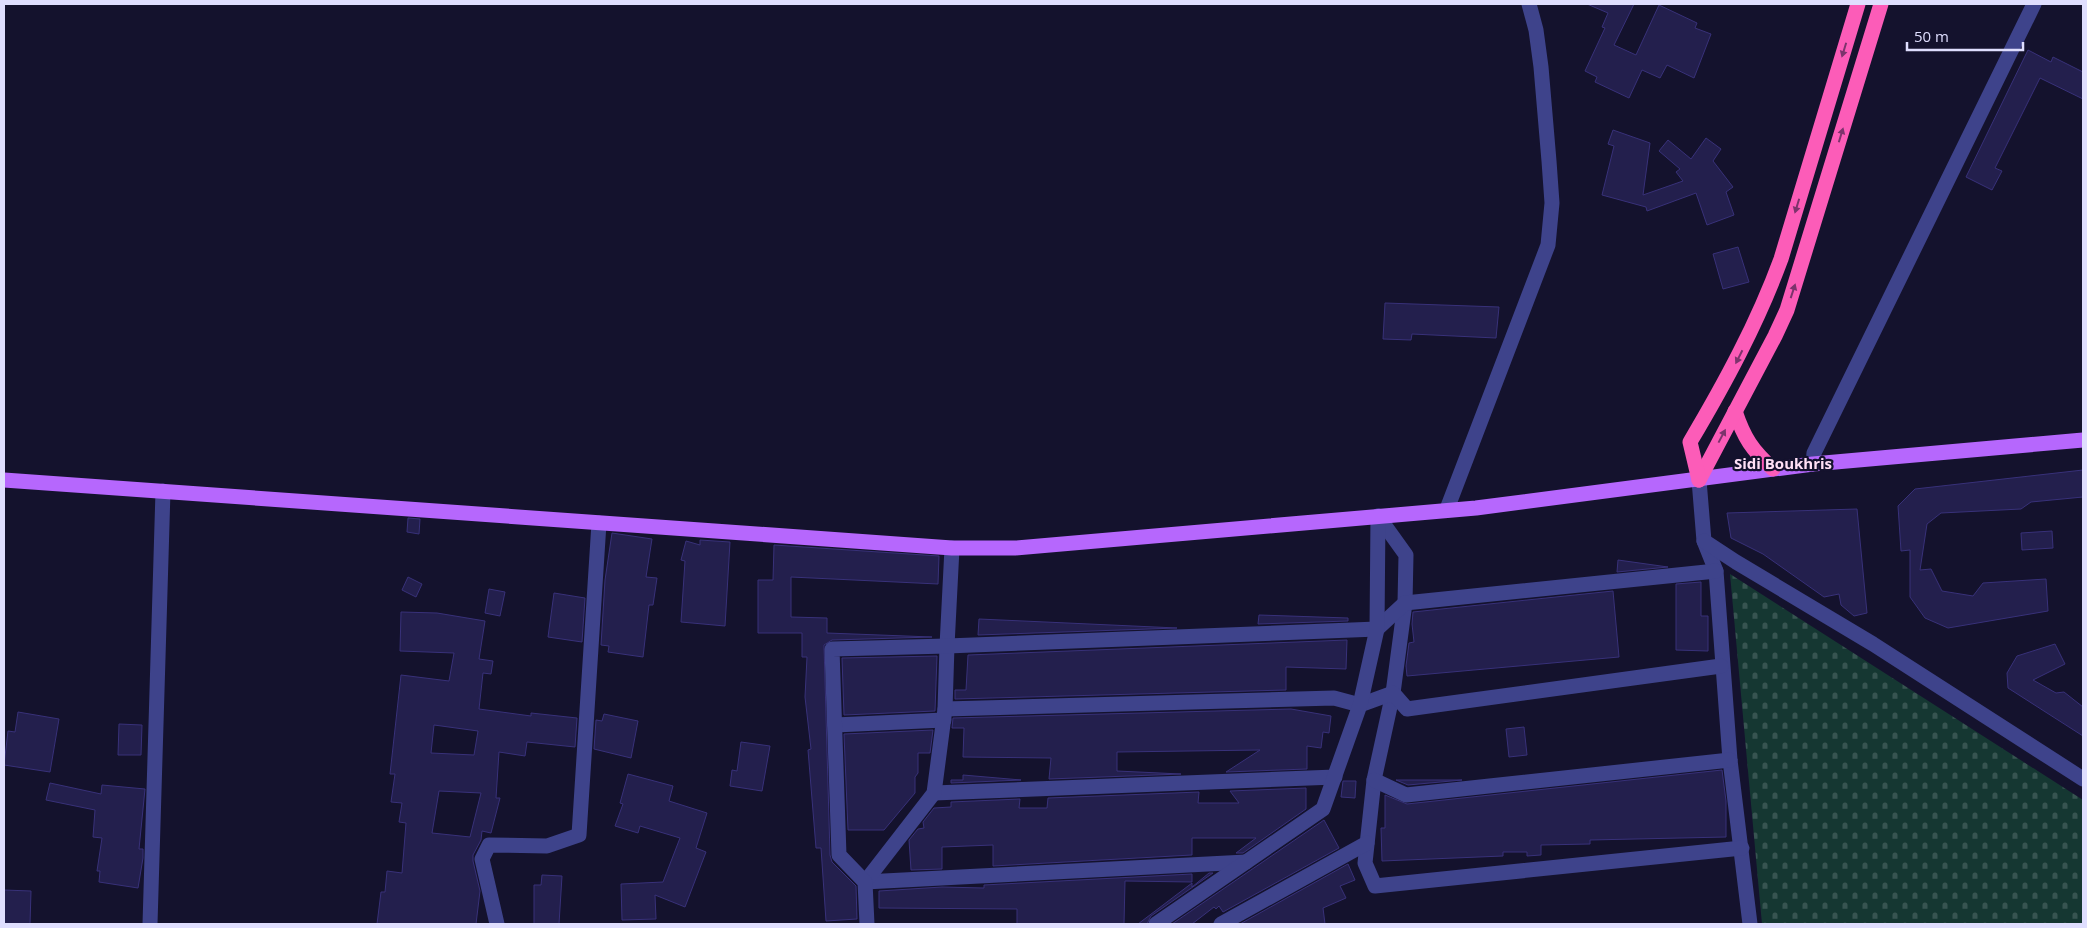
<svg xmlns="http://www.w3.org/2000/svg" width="2087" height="928" font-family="'Open Sans',sans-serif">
  <defs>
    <pattern id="cemetery-stones" width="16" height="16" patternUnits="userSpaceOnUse" patternTransform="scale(1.25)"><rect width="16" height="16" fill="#153732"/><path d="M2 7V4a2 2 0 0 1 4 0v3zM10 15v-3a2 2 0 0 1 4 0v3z" fill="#375451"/></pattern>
  </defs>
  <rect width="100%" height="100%" fill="#14122d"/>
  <path fill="url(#cemetery-stones)" d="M1730,574L2083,800V924H1762Z"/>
  <g fill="#231f4d" stroke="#383179" fill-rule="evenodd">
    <path d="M1587,4H1634L1614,45L1636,55L1659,5L1697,23L1695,28L1711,34L1694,78L1667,65L1660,78L1642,70L1629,98L1595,82L1597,77L1585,71L1605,28L1602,27L1608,13Z"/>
    <path d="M2028,50L2051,62L2053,57L2083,72V99L2040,78L1995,168L2002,171L1992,190L1966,177Z"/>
    <path d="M1613,130L1650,143L1643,195L1683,181L1676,172L1680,169L1659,151L1668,140L1691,159L1706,138L1721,149L1713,161L1733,187L1726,192L1734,215L1707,225L1696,193L1647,211L1646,207L1602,195L1614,146L1608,144Z"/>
    <path d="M1738,247L1749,282L1723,289L1713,254Z"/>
    <path d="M1385,303L1499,307L1496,338L1412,334L1411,340L1383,339Z"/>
    <path d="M2083,470V497L2031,502L2021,509L1941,513L1927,524L1920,570L1931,569L1942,591L1973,596L1983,583L2046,579L2048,611L1948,628L1925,618L1910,597V550L1901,551L1898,506L1915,489Z"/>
    <path d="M1857,509L1867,613L1854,616L1841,605L1839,594L1824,597L1763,554L1731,538L1727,513Z"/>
    <path d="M408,518L420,519L419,534L407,532Z"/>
    <path d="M2052,531L2053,548L2022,550L2021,533Z"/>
    <path d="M612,533L652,539L646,577L657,578L653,605H649L643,657L608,652L609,646L601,645L605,580Z"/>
    <path d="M700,540L730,542L725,626L681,622L685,561L681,560L686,541L700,545Z"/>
    <path d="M774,545L939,556L938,584L791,577V617L827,618V633L932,637L832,640L824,645L830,855L832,862L856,886L857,919L826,921L821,848H816L808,750L811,749L805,697L807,657H802V633H758V580H773Z"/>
    <path d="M1618,560L1668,567L1617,572Z"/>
    <path d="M408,577L422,584L416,597L402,590Z"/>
    <path d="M1701,582V616H1708V651L1676,650V584Z"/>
    <path d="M489,589L505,592L500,616L485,613Z"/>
    <path d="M1613,591L1619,657L1407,676L1406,666L1409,643L1414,642L1412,624L1413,612Z"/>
    <path d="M554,593L585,598L582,642L548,637Z"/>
    <path d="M401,612L437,613L485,621L479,659L493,661L491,674L483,673L479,709L531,716V713L577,718L575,747L527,742L525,756L499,752L496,798H500L491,833L482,831L481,840L473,855V861L480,891L476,924H377L381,892H385L387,871L402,873L406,823L399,822L402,803L391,802L395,774H390L401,675L449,681L454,653L400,651ZM434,725L478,731L474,755L431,753ZM439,791L481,793L470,837L432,833Z"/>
    <path d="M1259,615L1348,618V621L1258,624Z"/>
    <path d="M979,619L1177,628L978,635Z"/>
    <path d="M1347,640L1346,669L1286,667V690L955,699V690H966L968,655Z"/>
    <path d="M2055,644L2065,664L2033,680L2056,693L2064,692L2083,707V736L2008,688L2007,673L2017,656Z"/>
    <path d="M937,656L935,711L844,715L842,658Z"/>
    <path d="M1291,709L1331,716L1329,733L1323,732L1321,748L1307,746V769L1226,772L1260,750L1117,752V771L1181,774L1049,779L1051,758L963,757L964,728H952L953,718Z"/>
    <path d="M18,712L59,719L50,772L4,765L8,731L15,732Z"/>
    <path d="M604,714L638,721L631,758L594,749L596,720L602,721Z"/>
    <path d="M119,724L142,725L141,755H118Z"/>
    <path d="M1524,727L1527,755L1509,757L1506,729Z"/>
    <path d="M933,730L930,753H918V773L915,777V793L884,830H848L844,734Z"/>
    <path d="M741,742L770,746L762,791L730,786L732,770L737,771Z"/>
    <path d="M1722,770L1726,801V837L1590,840V844L1541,845V855L1527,856V852H1503V856L1382,861L1381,828H1385V795L1407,804Z"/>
    <path d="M628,774L673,786L669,801L707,813L696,848L706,852L685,907L655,895L656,919L622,920L621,884L663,882L680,838L640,826L638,833L615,826L623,804L620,803Z"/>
    <path d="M963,775L1021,780L951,783V780H963Z"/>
    <path d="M1396,780H1462L1408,785Z"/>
    <path d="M1343,781H1356L1355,798L1341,797Z"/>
    <path d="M50,783L101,794L102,785L145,789L139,849H143V858L138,888L99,882L100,871H97L102,838L93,837L95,810L46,800Z"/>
    <path d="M1306,788V809L1243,853H1236L1256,838H1192V855L993,866V845L942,847V869L911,870L909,840L918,829L924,828L923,822L934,808L951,807V802L1020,799L1019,808H1047L1048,798L1199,792L1198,803H1239L1230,791Z"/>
    <path d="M1324,820L1339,848L1223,912L1219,906L1216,909L1214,907L1192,924H1172Z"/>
    <path d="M1348,864L1355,880L1340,886L1346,898L1323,908L1325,924H1240Z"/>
    <path d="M1209,873H1213L1151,916L1147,924H1138L1192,883V887Z"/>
    <path d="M1192,874V882L1125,881L1124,924H1017V909L879,908V891L942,887L984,888V885Z"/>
    <path d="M542,875L562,876L559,924H534V885H541Z"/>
    <path d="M4,890L31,891L30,924H4Z"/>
  </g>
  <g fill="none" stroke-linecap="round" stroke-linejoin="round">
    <g stroke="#3e438b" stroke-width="15">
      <path d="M1813,464L1814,453L2034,4"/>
      <path d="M1699,480L1704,541L1716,571L1730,760L1750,924"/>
      <path d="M1447,509L1548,245L1552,203L1549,161L1541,67L1536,30L1529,4"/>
      <path d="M1378,516L1406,555L1405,603L1393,693L1374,780L1365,863L1375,886L1742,848"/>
      <path d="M1704,541L1736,562L1873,644L2083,779"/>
      <path d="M945,709L1334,698L1360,705L1393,693L1407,709L1721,666"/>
      <path d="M835,725L944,720"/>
      <path d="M1374,780L1406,795L1730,760"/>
      <path d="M934,793L1335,777"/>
      <path d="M865,882L1246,862"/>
      <path d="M865,882L934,793L945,709L947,646L952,548"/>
      <path d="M150,924L163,491"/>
      <path d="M497,924L482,859L489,845L547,846L579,835L599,523"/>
      <path d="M867,924L865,882L839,855L832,649L947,646L1377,629L1405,603L1716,571"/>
      <path d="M1156,924L1323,809L1360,705L1377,629L1378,516"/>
      <path d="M1221,924L1367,843"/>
    </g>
    <path stroke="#b667fd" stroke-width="15" d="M4,480L952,548H1015L1476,508L1813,464L2083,440"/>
    <g stroke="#fc5cb8" stroke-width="15">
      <path d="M1735,411C1744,438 1752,450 1773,469"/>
      <path d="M1699,480L1775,336L1787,310L1881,4"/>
      <path d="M1699,480L1690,442C1725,383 1757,324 1781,259L1858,4"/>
    </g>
  </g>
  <defs><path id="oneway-solid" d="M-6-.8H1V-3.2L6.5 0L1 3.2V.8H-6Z" transform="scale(1.25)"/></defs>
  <g fill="#7c336c">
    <use href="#oneway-solid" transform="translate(1844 50) rotate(107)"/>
    <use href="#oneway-solid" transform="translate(1841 135) rotate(-73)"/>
    <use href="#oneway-solid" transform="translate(1797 206) rotate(107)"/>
    <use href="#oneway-solid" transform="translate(1793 291) rotate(-72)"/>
    <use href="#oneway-solid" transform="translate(1739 357) rotate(117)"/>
    <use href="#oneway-solid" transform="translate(1722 436) rotate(-62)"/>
  </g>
  <g text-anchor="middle" stroke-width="4.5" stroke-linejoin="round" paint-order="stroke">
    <g font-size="15" font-weight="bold" fill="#ffe0f6" stroke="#14122d">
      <text x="1783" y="469">Sidi Boukhris</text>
    </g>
  </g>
  <rect width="2087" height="928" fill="none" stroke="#dfdefe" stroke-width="10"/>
  <path d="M1907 42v8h116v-8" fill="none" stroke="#dfdefe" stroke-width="2.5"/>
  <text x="1914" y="42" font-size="15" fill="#dfdefe" stroke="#14122d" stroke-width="4" paint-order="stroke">50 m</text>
</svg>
